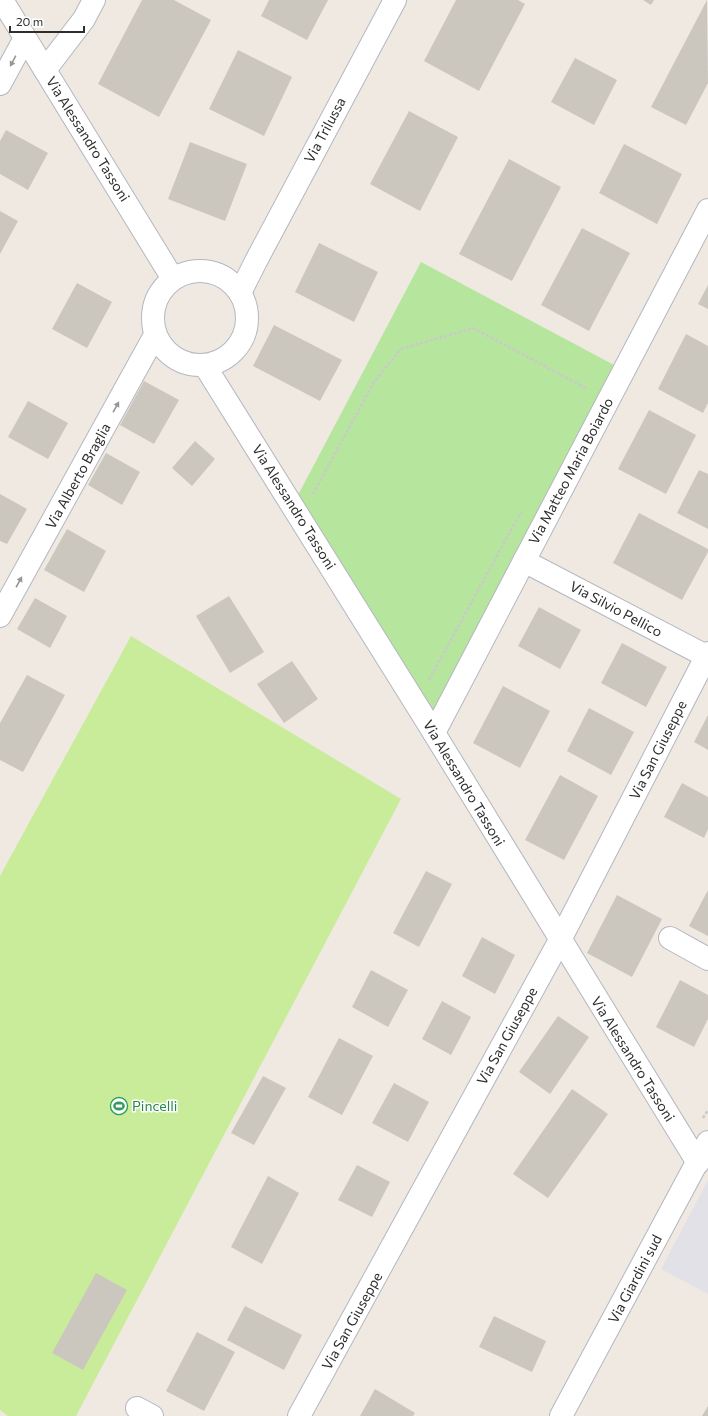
<svg xmlns="http://www.w3.org/2000/svg" width="708" height="1416" font-family="Commissioner,sans-serif">
  <rect width="100%" height="100%" fill="#efe9e1"/>
  <path fill="#e3e1e8" d="M708,1180V1294L661,1269Z"/>
  <path fill="#b6e59e" d="M421,262L614,365L431,718L297,497Z"/>
  <path fill="#c9ec9a" d="M131,636L401,799L76,1416H8L0,1410V876Z"/>
  <g fill="#cbc7bf">
    <path d="M142,0H174L211,20L159,117L98,84Z"/>
    <path d="M269,0H328L307,40L261,16Z"/>
    <path d="M456,0H518L525,4L479,91L424,61Z"/>
    <path d="M643,0H654L651,5Z"/>
    <path d="M707,0L708,83L686,125L651,107Z"/>
    <path d="M238,50L292,77L264,136L209,109Z"/>
    <path d="M575,58L617,80L594,125L551,102Z"/>
    <path d="M409,111L458,137L420,211L370,184Z"/>
    <path d="M6,130L48,153L28,190L0,174V141Z"/>
    <path d="M190,142L247,164L225,221L168,199Z"/>
    <path d="M624,144L682,174L657,224L599,193Z"/>
    <path d="M509,159L561,187L512,281L459,254Z"/>
    <path d="M0,211L18,221L0,254Z"/>
    <path d="M582,228L630,253L589,331L541,305Z"/>
    <path d="M319,243L378,272L354,322L295,292Z"/>
    <path d="M77,283L112,302L87,348L52,329Z"/>
    <path d="M708,285V309L698,304Z"/>
    <path d="M274,325L342,360L320,401L253,366Z"/>
    <path d="M686,334L708,346V403L703,413L658,389Z"/>
    <path d="M144,381L179,400L154,444L120,425Z"/>
    <path d="M28,401L68,423L48,459L8,437Z"/>
    <path d="M649,410L696,435L666,494L618,469Z"/>
    <path d="M195,441L215,459L192,486L172,468Z"/>
    <path d="M106,453L140,472L122,505L88,485Z"/>
    <path d="M699,470L708,474V529L677,513Z"/>
    <path d="M0,494L27,509L7,544L0,541Z"/>
    <path d="M639,513L708,549V552L682,600L613,563Z"/>
    <path d="M67,529L106,551L84,592L44,570Z"/>
    <path d="M229,596L264,652L230,673L196,616Z"/>
    <path d="M35,598L67,616L50,648L17,629Z"/>
    <path d="M539,607L581,630L560,669L518,646Z"/>
    <path d="M622,643L667,667L646,707L601,683Z"/>
    <path d="M292,661L318,699L284,723L257,684Z"/>
    <path d="M27,675L65,695L23,772L0,760V723Z"/>
    <path d="M503,686L550,711L520,768L473,743Z"/>
    <path d="M589,708L634,732L611,775L567,751Z"/>
    <path d="M708,715V750L694,742Z"/>
    <path d="M560,775L598,796L564,860L525,840Z"/>
    <path d="M682,783L708,797V829L704,838L664,817Z"/>
    <path d="M426,871L452,884L419,947L393,933Z"/>
    <path d="M708,890V936L689,926Z"/>
    <path d="M617,895L662,919L632,977L587,953Z"/>
    <path d="M482,937L515,955L495,994L462,976Z"/>
    <path d="M371,970L408,990L388,1027L352,1007Z"/>
    <path d="M680,980L708,995V1019L694,1047L656,1027Z"/>
    <path d="M442,1001L471,1017L451,1055L422,1039Z"/>
    <path d="M558,1016L589,1037L550,1094L519,1072Z"/>
    <path d="M339,1038L373,1056L342,1115L308,1097Z"/>
    <path d="M263,1076L286,1088L254,1145L231,1133Z"/>
    <path d="M394,1083L429,1102L408,1142L372,1123Z"/>
    <path d="M572,1089L608,1114L548,1198L513,1174Z"/>
    <path d="M357,1165L390,1182L372,1217L338,1200Z"/>
    <path d="M268,1176L299,1193L262,1264L231,1247Z"/>
    <path d="M96,1273L127,1290L83,1370L52,1353Z"/>
    <path d="M245,1306L302,1335L284,1370L227,1340Z"/>
    <path d="M494,1316L546,1341L532,1372L479,1347Z"/>
    <path d="M197,1332L235,1352L204,1411L166,1391Z"/>
    <path d="M375,1389L415,1413L413,1416H360Z"/>
    <path d="M708,1406V1416H702Z"/>
  </g>
  <g fill="none" stroke-linecap="round" stroke-linejoin="round">
    <g stroke="#b4b7c1" stroke-width="24">
      <g id="minor">
        <path d="M2,0L173,279"/>
        <path d="M45,70L84,19L94,0"/>
        <path d="M0,84L25,38"/>
        <circle cx="200" cy="318" r="47"/>
        <path d="M240,293L256,261L395,0"/>
        <path d="M205,366L434,733L698,1163"/>
        <path d="M524,561L708,657"/>
        <path d="M0,616L155,335"/>
        <path d="M434,733L708,210"/>
        <path d="M670,938L708,959"/>
        <path d="M137,1408L152,1416"/>
        <path d="M299,1416L560,940L708,653"/>
      </g>
    </g>
    <g stroke="#b4b7c1" stroke-width="24">
      <path id="secondary" d="M561,1416L708,1142"/>
    </g>
    <g stroke="#c9c9c9" stroke-width="2.5" stroke-dasharray="3 2" stroke-linecap="butt">
      <path d="M313,494L374,382L401,349L473,328L588,389"/>
      <path d="M429,680L521,512"/>
      <path d="M703,1118L708,1110"/>
    </g>
    <use href="#minor" stroke="#fff" stroke-width="22"/>
    <use href="#secondary" stroke="#fff" stroke-width="22"/>
  </g>
  <defs><path id="oneway-solid" d="M-6-.8H1V-3.2L6.5 0L1 3.2V.8H-6Z"/></defs>
  <g fill="#969696">
    <use href="#oneway-solid" transform="translate(13 61) rotate(118)"/>
    <use href="#oneway-solid" transform="translate(116 407) rotate(-61)"/>
    <use href="#oneway-solid" transform="translate(19 582) rotate(-61)"/>
  </g>
  <defs>
    <g id="stadium-ring" transform="scale(0.9)"><circle r="9.5" fill="#fff" stroke="#2e9e5b" stroke-width="1.5"/><path d="M0-5a6.5 5 0 1 0 0 10a6.5 5 0 1 0 0-10ZM-3.5-1.8h7v3.6h-7Z" fill="#2e9e5b"/></g>
  </defs>
  <g fill-rule="evenodd">
    <use href="#stadium-ring" x="119" y="1106"/>
  </g>
  <g text-anchor="middle" stroke-width="3" stroke-linejoin="round" paint-order="stroke">
    <g font-size="14" fill="#2e2e2e" stroke="#fff">
      <text transform="translate(325 130) rotate(-62)" y="5">Via Trilussa</text>
      <text transform="translate(88 139) rotate(58)" y="5">Via Alessandro Tassoni</text>
      <text transform="translate(571 471) rotate(-62)" y="5">Via Matteo Maria Boiardo</text>
      <text transform="translate(78 476) rotate(-61)" y="5">Via Alberto Braglia</text>
      <text transform="translate(294 507) rotate(58)" y="5">Via Alessandro Tassoni</text>
      <text transform="translate(616 609) rotate(28)" y="5">Via Silvio Pellico</text>
      <text transform="translate(658 750) rotate(-63)" y="5">Via San Giuseppe</text>
      <text transform="translate(464 783) rotate(59)" y="5">Via Alessandro Tassoni</text>
      <text transform="translate(507 1036) rotate(-61)" y="5">Via San Giuseppe</text>
      <text transform="translate(633 1059) rotate(58)" y="5">Via Alessandro Tassoni</text>
      <text transform="translate(635 1279) rotate(-62)" y="5">Via Giardini sud</text>
      <text transform="translate(352 1321) rotate(-61)" y="5">Via San Giuseppe</text>
    </g>
    <g font-size="14" fill="#27864d" stroke="#fff" text-anchor="start">
      <text x="132" y="1111">Pincelli</text>
    </g>
  </g>
  <path d="M10 26v6h74v-6" fill="none" stroke="#2e2e2e" stroke-width="2"/>
  <text x="16" y="26" font-size="12" fill="#2e2e2e" stroke="#ffffff" stroke-width="3" paint-order="stroke">20 m</text>
</svg>
